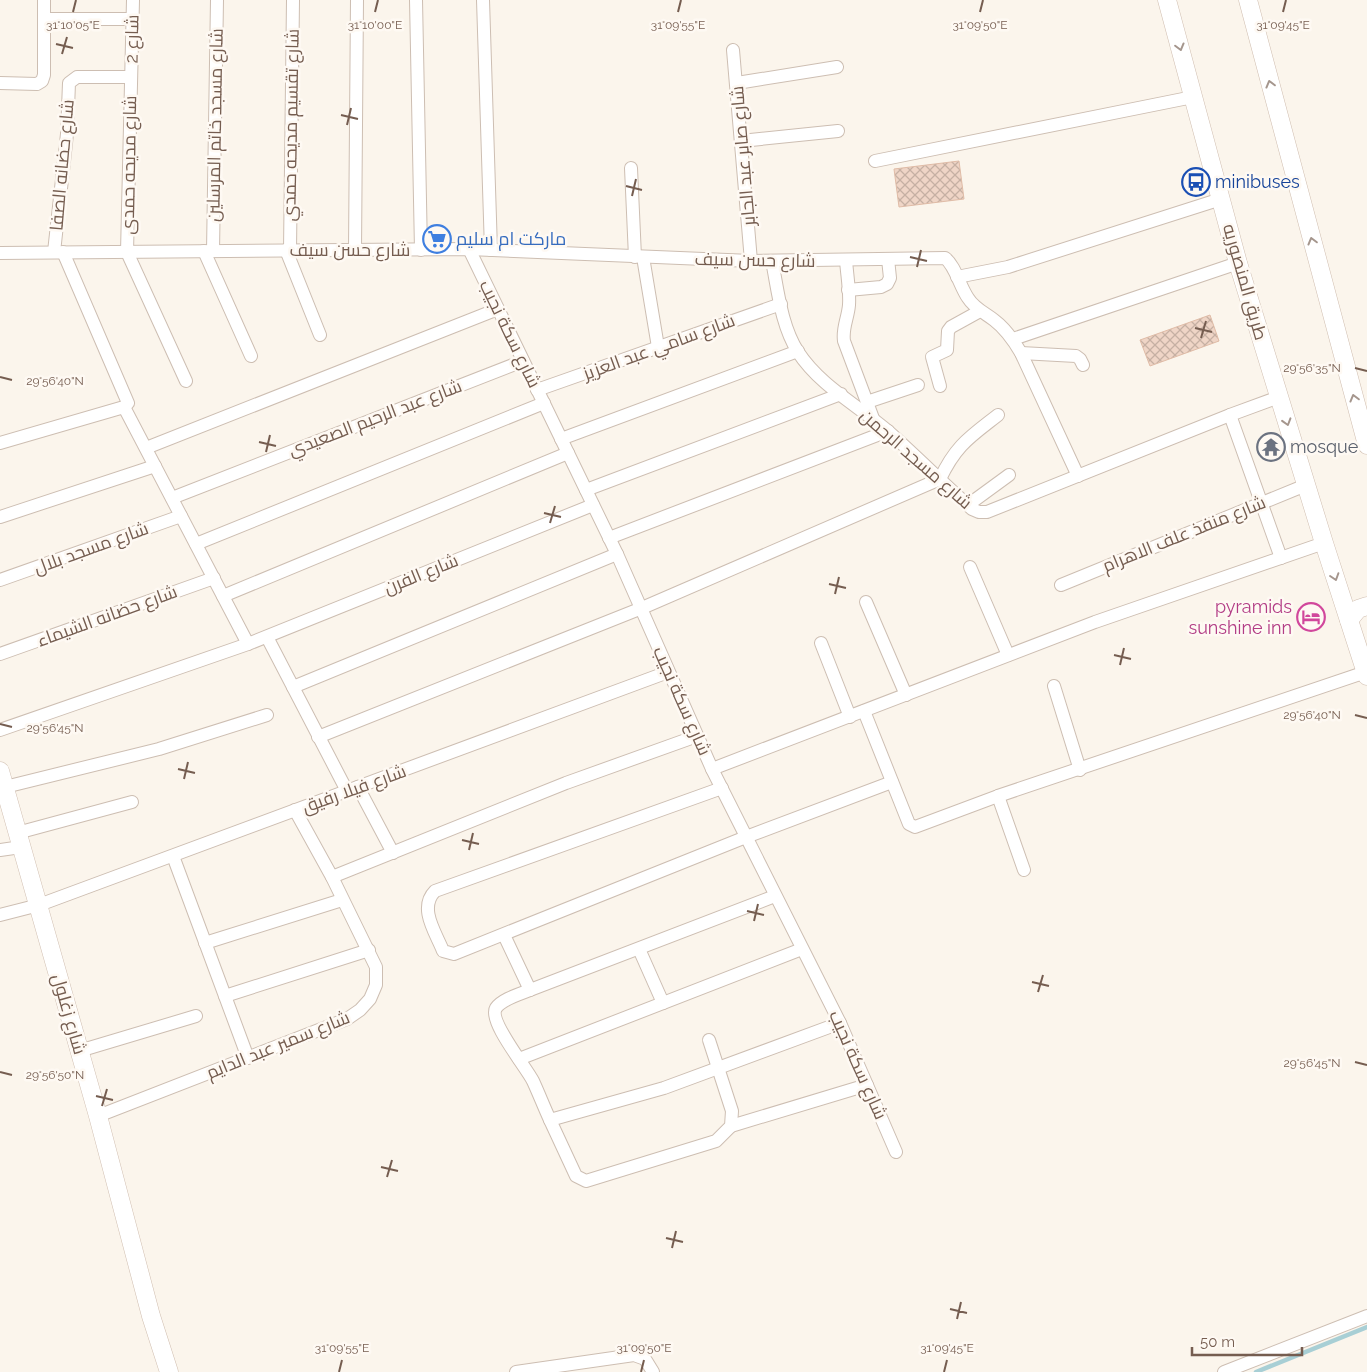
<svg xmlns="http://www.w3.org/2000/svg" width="1367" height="1372" font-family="Raleway,Cairo,sans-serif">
<defs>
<pattern id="building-cross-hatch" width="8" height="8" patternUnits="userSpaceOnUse" patternTransform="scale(1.25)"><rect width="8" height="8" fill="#efd5c6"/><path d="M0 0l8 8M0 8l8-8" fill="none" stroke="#c6b0a3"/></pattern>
</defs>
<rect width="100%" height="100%" fill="#fbf5ec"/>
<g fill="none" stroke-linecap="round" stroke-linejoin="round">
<polyline stroke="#a8cfd5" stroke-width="4.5" points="1256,1372 1367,1327"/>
</g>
<g fill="url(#building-cross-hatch)" stroke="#e0bca7">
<polygon points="959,161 964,199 899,207 894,169"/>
<polygon points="1210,315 1219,341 1150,366 1140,340"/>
</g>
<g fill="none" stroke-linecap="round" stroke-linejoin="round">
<defs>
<g id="street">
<polyline points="133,0 127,252 186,381"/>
<polyline points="416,0 421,250"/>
<polyline points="483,0 491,250"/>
<polyline points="44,19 132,19"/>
<polyline points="733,50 751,261"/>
<polyline points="0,83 37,84 42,81 44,75 44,0"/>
<polyline points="737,83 837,67"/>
<polyline points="741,141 838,131"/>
<polyline points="875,161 1193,97"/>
<polyline points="631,168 635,257"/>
<polyline points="469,249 617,554 712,769 840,1023 896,1152"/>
<polyline points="286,250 320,335"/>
<polyline points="290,250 293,0"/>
<polyline points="355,250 357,0"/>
<polyline points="204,251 251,356"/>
<polyline points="213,251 217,0"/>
<polyline points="54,252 67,134 69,83 77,77 131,77"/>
<path d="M0,253L469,249L751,261L945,258C955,265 960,287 968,298C974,308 985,313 994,320C1006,329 1014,341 1021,353L1078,476"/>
<polyline points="643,257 658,347"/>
<path d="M846,260C847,275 850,291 849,305C848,318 842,328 844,341L874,421"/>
<path d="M772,261C778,291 781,325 798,352C820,386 859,406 889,432C917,457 944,484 972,509L979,512H987L1230,415L1279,397"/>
<polyline points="957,277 1008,267 1221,199"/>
<polyline points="848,290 881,287 887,284 890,278 888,259"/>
<polyline points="1013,339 1238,263"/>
<polyline points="1021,353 1076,356 1080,359 1083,365"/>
<polyline points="940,386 932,357 947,350 948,331 951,327 980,311"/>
<polyline points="537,390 781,304"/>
<polyline points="867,402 918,385"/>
<polyline points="124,407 248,644"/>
<polyline points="1230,415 1281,558"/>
<polyline points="561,439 798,351"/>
<polyline points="0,443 124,407 128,403 63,252"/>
<polyline points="146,448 498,309"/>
<polyline points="586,490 841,394"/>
<polyline points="172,498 523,361"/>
<polyline points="968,505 1009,475"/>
<polyline points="0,517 155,466"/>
<polyline points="609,538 888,431"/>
<polyline points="196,544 544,403"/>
<polyline points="970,567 1008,655"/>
<polyline points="0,580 181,516"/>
<polyline points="1061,585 1306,485"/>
<polyline points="223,596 568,453"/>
<polyline points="866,602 906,695"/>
<polyline points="267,637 347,791"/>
<polyline points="821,643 850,717"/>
<polyline points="0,654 214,578"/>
<polyline points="1054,686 1080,770"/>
<polyline points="293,687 617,554"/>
<polyline points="864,711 909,824 915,827 998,796 1366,672"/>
<polyline points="0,730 248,644 593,505"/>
<path d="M318,737L642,608L940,479C956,445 970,437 998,415"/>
<polyline points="712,769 1095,622 1324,543"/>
<polyline points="5,787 159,749 267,715"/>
<polyline points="358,787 393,853"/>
<path d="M722,788L435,891C418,908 436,933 443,951L454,954L746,837L892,782"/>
<polyline points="998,796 1024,870"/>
<polyline points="17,833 132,802"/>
<polyline points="0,850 21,847"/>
<polyline points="173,856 248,1058"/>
<polyline points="332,877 566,783 697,736"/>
<path d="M775,896L530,990C520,994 502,999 496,1008C488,1021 526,1067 533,1081C539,1094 544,1107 550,1120L664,1088L840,1023"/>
<polyline points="0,915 39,905 668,672"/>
<polyline points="504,935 530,990"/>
<polyline points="205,943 342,900"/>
<polyline points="639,949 663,1003"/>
<polyline points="225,996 369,950"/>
<polyline points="79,1051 196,1016"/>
<polyline points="519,1059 802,949"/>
<polyline points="98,1116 347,1019 360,1010 370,999 376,985 376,967 332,877 295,810"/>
<polyline points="550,1120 576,1176 586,1181 716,1141 731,1126 732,1111 709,1040"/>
<polyline points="731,1126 867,1085"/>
<polyline points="516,1372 634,1355 645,1359 653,1372"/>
<polyline points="1224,1372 1367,1316"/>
</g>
<g id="secondary">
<polyline points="1167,0 1238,263 1324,543 1367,676"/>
<polyline points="1248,0 1367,445"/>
<polyline points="1349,620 1358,609 1367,606"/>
<polyline points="0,771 98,1116 151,1316 169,1372"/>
</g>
</defs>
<use href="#street" stroke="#cdbeb2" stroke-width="14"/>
<use href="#secondary" stroke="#d0beb0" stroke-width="19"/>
<use href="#street" stroke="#fff" stroke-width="12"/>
<use href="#secondary" stroke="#fff" stroke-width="18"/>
</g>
<defs><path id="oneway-chevron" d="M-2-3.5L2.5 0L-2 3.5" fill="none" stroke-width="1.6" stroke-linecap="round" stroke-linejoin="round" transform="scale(1.25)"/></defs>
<g stroke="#a5968d">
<use href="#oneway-chevron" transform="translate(1180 47) rotate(75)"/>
<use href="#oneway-chevron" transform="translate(1270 84) rotate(-105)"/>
<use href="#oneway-chevron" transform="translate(1312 241) rotate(-105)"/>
<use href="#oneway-chevron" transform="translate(1354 398) rotate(-105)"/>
<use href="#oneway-chevron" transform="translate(1287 422) rotate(73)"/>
<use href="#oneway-chevron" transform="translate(1335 577) rotate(72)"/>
</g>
<path fill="none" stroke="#755d50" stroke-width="2" d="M73,12L76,0M375,12L378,0M678,12L681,0M980,12L983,0M1283,12L1286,0M56,44L73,48M62,54L67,37M341,115L358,119M347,125L351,108M626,186L642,190M632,196L636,179M910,257L927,261M917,267L921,250M1195,328L1212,332M1201,338L1206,321M1355,368L1367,371M0,377L12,380M259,442L276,446M266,452L270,435M544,513L561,517M550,523L555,506M829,584L846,588M835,594L839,577M1114,655L1131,659M1120,665L1124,648M1355,715L1367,718M0,724L12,727M178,769L195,773M184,779L188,762M462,840L479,844M469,850L473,833M747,911L764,915M754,921L758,904M1032,982L1049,986M1038,992L1043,975M1355,1062L1367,1065M0,1072L12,1075M96,1096L113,1100M102,1106L107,1089M381,1167L398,1171M387,1177L392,1160M666,1238L683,1242M672,1248L676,1231M950,1309L967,1313M957,1319L961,1302M339,1372L342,1360M641,1372L644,1360M944,1372L947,1360"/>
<defs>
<symbol id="bus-ring" viewBox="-11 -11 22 22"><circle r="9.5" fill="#fef9f3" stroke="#1a4fb4" stroke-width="1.5"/><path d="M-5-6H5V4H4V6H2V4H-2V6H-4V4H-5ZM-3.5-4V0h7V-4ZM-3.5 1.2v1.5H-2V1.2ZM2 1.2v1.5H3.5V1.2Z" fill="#1a4fb4"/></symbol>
<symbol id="supermarket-ring" viewBox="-11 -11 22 22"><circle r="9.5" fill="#fef9f3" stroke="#3f7fe0" stroke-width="1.5"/><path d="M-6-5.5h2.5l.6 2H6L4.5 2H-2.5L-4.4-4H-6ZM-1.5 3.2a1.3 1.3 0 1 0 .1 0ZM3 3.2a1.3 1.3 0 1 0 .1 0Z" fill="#3f7fe0"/></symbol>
<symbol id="temple-ring" viewBox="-11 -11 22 22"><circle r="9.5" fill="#fef9f3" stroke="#6b7280" stroke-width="1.5"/><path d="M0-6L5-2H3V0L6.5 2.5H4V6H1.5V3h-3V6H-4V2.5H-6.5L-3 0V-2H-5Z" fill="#6b7280"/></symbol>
<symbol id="hotel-ring" viewBox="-11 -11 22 22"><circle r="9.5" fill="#fef9f3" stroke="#d1479c" stroke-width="1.5"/><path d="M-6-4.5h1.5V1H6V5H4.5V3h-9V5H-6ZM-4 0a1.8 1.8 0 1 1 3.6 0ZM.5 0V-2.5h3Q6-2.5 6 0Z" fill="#d1479c"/></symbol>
</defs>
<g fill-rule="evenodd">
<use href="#bus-ring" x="1180" y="166" width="32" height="32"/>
<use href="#supermarket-ring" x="421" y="223" width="32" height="32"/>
<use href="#temple-ring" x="1255" y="431" width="32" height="32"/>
<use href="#hotel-ring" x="1295" y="601" width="32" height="32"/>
</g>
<g text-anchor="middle" stroke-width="5" stroke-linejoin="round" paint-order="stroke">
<g font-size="18" fill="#755d50" stroke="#fef9f3">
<text transform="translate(132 39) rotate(-89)" y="6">شارع 2</text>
<text transform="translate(215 125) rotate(-89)" y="6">شارع مسجد خاتم المرسلين</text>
<text transform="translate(291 125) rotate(-89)" y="6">شارع تقسيم مديحه حمدي</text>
<text transform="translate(743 156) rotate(-95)" y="6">شارع صابر عبد الجابر</text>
<text transform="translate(62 165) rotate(-85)" y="6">شارع حضانه الصفا</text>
<text transform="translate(129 165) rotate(-89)" y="6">شارع مديحه حمدى</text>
<text x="350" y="256">شارع حسن سيف</text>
<text transform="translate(755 260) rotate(1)" y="6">شارع حسن سيف</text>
<text transform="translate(1245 282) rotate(74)" y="6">طريق المنصوريه</text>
<text transform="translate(510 334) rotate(64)" y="6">شارع سكة نجيب</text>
<text transform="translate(659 347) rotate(-20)" y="6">شارع سامي عبد العزيز</text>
<text transform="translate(375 418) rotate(-21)" y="6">شارع عبد الرحيم الصعيدي</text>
<text transform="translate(916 459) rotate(41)" y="6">شارع مسجد الرحمن</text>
<text transform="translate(1184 534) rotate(-22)" y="6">شارع منفذ علف الاهرام</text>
<text transform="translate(91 548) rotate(-20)" y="6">شارع مسجد بلال</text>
<text transform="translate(421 574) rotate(-22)" y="6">شارع الفرن</text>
<text transform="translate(107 616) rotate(-20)" y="6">شارع حضانه الشيماء</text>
<text transform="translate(682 701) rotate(66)" y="6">شارع سكة نجيب</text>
<text transform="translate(354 789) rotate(-20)" y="6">شارع فيلا رفيق</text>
<text transform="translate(69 1014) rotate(74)" y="6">شارع زغلول</text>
<text transform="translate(278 1045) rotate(-22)" y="6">شارع سمير عبد الدايم</text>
<text transform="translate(858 1065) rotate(66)" y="6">شارع سكة نجيب</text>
</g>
<g font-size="18" fill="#164399" stroke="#fef9f3" text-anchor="start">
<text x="1215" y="188">minibuses</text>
</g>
<g font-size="18" fill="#366cbe" stroke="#fef9f3" text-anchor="start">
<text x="456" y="245">ماركت ام سليم</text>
</g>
<g font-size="18" fill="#5b616d" stroke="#fef9f3" text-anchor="start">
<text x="1290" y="453">mosque</text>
</g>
<g font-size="18" fill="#b23c85" stroke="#fef9f3" text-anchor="end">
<text x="1292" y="613">pyramids<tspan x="1292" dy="21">sunshine inn</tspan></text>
</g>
</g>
<g font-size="12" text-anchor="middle" fill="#755d50" stroke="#fef9f3" stroke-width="5" stroke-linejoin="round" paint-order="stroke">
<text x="73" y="29">31°10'05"E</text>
<text x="375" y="29">31°10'00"E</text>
<text x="678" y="29">31°09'55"E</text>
<text x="980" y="29">31°09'50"E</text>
<text x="1283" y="29">31°09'45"E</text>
<text x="1312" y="372">29°56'35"N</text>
<text x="55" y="385">29°56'40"N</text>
<text x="1312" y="719">29°56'40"N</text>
<text x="55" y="732">29°56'45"N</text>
<text x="1312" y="1067">29°56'45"N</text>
<text x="55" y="1079">29°56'50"N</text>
<text x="342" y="1352">31°09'55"E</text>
<text x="644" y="1352">31°09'50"E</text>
<text x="947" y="1352">31°09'45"E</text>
</g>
<path d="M1192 1347v8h110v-8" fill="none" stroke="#755d50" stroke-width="2.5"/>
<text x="1200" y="1347" font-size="15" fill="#755d50" stroke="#fef9f3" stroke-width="4" paint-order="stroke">50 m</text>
</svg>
